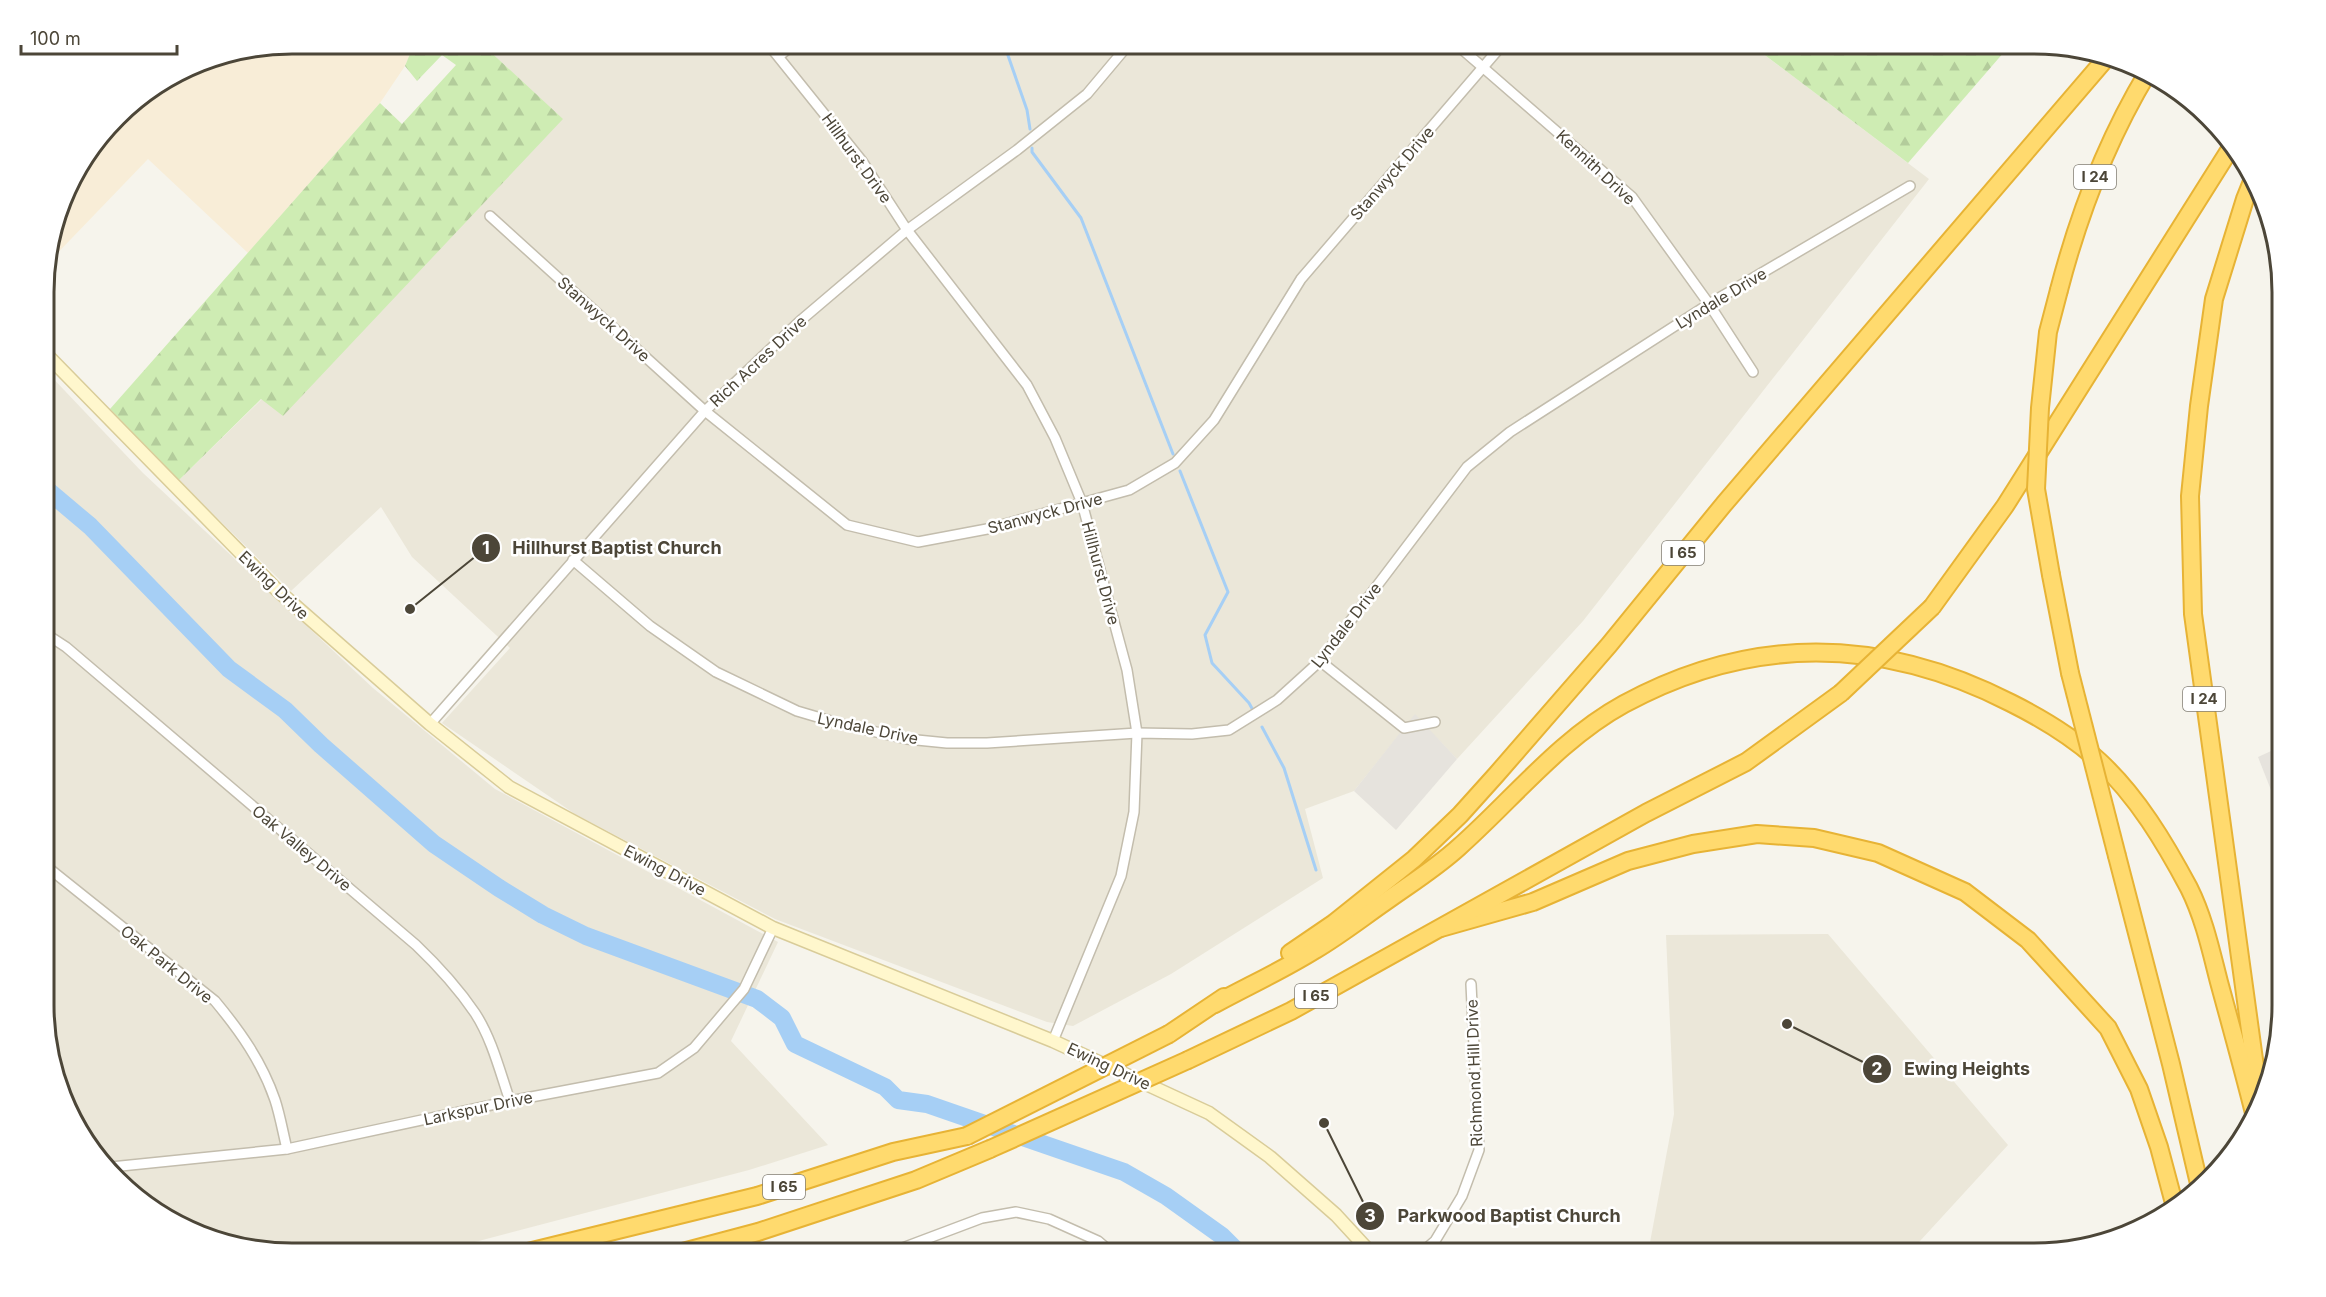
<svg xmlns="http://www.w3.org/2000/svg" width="2326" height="1297" font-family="Inter,sans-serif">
<defs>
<pattern id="forest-firs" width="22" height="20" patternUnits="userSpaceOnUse" patternTransform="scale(1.5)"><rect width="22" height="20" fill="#ceecb3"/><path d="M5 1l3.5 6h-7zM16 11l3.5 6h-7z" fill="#b3cc9b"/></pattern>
</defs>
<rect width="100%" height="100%" fill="#f6f4ec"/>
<g fill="#ebe7d9">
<polygon points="482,44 1750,44 1929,179 1583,621 1457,759 1415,715 1354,791 1305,809 1323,878 1171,974 1073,1026 1047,1022 775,919 575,814 442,723 510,648 412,557 381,507 291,591 179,480 262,399 283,415 562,119"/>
<polygon points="46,371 143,473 373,688 495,789 778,942 731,1041 828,1145 749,1170 456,1247 412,1253 291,1253 228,1245 168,1220 85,1143 46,1037"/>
<polygon points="1828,934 2008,1145 1909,1253 1648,1253 1674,1114 1666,935"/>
</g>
<polygon fill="#f8edd7" points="292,44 414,44 405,66 380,103 248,253 148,159 46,265 69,182 128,105 197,62"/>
<g fill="#e6e3dd">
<polygon points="1415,714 1457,759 1396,830 1354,791"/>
<polygon points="2282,746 2282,818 2258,757"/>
</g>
<g fill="url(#forest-firs)">
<polygon points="414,44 482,44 563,119 283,416 261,399 179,480 110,409 380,103 402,124 456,65 442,55 417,81 405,66"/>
<polygon points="1750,44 2011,44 1908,163"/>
</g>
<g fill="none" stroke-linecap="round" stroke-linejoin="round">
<g stroke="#a6cff5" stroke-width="3">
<polyline points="1004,44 1027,110 1030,129"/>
<polyline points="1032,148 1032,152 1081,218 1173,454"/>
<polyline points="1180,471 1228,592 1205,635 1212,663 1249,703 1254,712"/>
<polyline points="1262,727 1284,768 1316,870"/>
</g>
<polyline stroke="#a6cff5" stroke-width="18" points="46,489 90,526 229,669 285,710 321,745 434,844 499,888 543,915 586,936 757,999 782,1018 795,1044 885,1087 898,1100 927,1104 1124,1172 1166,1196 1222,1236 1239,1253"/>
<defs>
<g id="minor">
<polyline points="768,44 862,161 907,230 1027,385 1055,438 1082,503 1127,670 1137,733 1134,812 1121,876 1053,1041"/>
<polyline points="1456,44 1632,197 1709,304 1753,372"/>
<polyline points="779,56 794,44"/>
<polyline points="490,216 705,411 847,525 918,542 987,529 1129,490 1175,463 1214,420 1301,279 1503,44"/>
<polyline points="573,560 650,626 716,672 797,711 841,724 907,739 947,743 987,743 1137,733 1192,734 1229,730 1277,700 1320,661 1467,467 1510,432 1709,304 1910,186"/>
<path d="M46,634L66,647L416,945C438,966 458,988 475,1013C492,1039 500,1072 510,1101"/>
<polyline points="1320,661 1404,728 1435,722"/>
<polyline points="430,724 705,411 800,321 907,230 1017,150 1087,94 1129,44"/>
<path d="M46,866L215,1001C240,1031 262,1062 275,1100C280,1115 283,1133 287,1149"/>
<polyline points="111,1167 287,1149 510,1101 658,1073 694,1048 744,989 773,928"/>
<polyline points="889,1253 982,1218 1016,1212 1049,1219 1098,1241 1112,1253"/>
<polyline points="1421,1253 1435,1241 1462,1196 1479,1150 1471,984"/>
</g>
<polyline id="secondary" points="46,354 276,589 430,724 509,787 773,928 1053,1041 1209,1113 1270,1157 1336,1215 1371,1253"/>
<g id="motorway">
<polyline points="2253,179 2245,199 2214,299 2199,406 2190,496 2193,614 2259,1096"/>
<path d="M2059,290C2079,213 2107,140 2148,72"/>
<polyline points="2051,575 2070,673"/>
<polyline points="1932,607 2005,506 2232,146"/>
<polyline points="2117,856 2171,1064 2200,1188"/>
<polyline points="1441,928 1533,902 1628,861 1693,844 1757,834 1814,838 1878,853 1965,892 2028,940 2108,1028 2139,1089 2159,1147 2175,1207"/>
<polyline points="1290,953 1334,923 1414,859 1460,815 1496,775 1609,645 1724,504 2108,56"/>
<path d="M1215,1004C1248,986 1283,970 1315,950C1339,936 1362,918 1385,902C1410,884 1436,868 1459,847C1513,799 1560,739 1624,704C1753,634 1882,637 2011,703C2043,719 2073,737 2099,761C2137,796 2165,843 2189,888C2204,918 2211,951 2219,982C2231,1026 2243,1069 2254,1113"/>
<polyline points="1169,1034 1224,997"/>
<polyline points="1188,1060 1291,1011 1646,813 1746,762 1841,693"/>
<polyline points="524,1253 757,1196 893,1152 967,1136"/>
<polyline points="679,1253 758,1232 916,1180 990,1149"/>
</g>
</defs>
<use href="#minor" stroke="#c3bdad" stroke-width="12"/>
<use href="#secondary" stroke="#d9cc99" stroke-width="15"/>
<use href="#motorway" stroke="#e7b335" stroke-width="20"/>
<use href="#minor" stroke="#fff" stroke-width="9"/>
<use href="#secondary" stroke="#fff7cd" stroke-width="12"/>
<use href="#motorway" stroke="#ffda6e" stroke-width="16"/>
<defs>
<g id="motorway-bridge">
<polyline points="2051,575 2036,489 2040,408 2048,332 2059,290"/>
<polyline points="2070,673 2117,856"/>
<polyline points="1841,693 1932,607"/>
<polyline points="967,1136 1169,1034"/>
<polyline points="990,1149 1188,1060"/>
</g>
</defs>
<use href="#motorway-bridge" stroke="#e7b335" stroke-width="20" stroke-linecap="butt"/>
<use href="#motorway-bridge" stroke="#ffda6e" stroke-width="16"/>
</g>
<g text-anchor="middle" stroke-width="5" stroke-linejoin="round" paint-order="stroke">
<g fill="#fff" stroke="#827e74" stroke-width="1.5">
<rect x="2074" y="165" width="42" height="24" rx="4.5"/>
<rect x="1662" y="541" width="42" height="24" rx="4.5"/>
<rect x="2183" y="687" width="42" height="24" rx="4.5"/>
<rect x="1295" y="984" width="42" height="24" rx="4.5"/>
<rect x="763" y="1175" width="42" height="24" rx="4.5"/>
</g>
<g font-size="15" font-weight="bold" fill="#4c4638">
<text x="2095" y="182">I 24</text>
<text x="1683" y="558">I 65</text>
<text x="2204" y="704">I 24</text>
<text x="1316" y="1001">I 65</text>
<text x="784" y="1192">I 65</text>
</g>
<g font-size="16" fill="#4c4638" stroke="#fff">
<text transform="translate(857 158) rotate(54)" y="6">Hillhurst Drive</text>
<text transform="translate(1596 167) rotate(43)" y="6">Kennith Drive</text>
<text transform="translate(1392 173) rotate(-49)" y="6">Stanwyck Drive</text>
<text transform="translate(1721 298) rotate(-31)" y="6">Lyndale Drive</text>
<text transform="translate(604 319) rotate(42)" y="6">Stanwyck Drive</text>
<text transform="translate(758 361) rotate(-43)" y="6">Rich Acres Drive</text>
<text transform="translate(1045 513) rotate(-15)" y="6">Stanwyck Drive</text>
<text transform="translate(1101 573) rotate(75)" y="6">Hillhurst Drive</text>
<text transform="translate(274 585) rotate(44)" y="6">Ewing Drive</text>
<text transform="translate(1346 625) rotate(-52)" y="6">Lyndale Drive</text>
<text transform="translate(868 728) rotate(12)" y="6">Lyndale Drive</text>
<text transform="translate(302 848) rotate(40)" y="6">Oak Valley Drive</text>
<text transform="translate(665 870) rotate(28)" y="6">Ewing Drive</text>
<text transform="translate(167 964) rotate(39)" y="6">Oak Park Drive</text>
<text transform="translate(1109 1066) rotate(25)" y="6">Ewing Drive</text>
<text transform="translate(1474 1073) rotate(-92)" y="6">Richmond Hill Drive</text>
<text transform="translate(478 1108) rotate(-12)" y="6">Larkspur Drive</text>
</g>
</g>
<path d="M0 0H2326V1297H0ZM292 54H2034A238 238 0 0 1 2272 292V1005A238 238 0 0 1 2034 1243H292A238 238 0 0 1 54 1005V292A238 238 0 0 1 292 54Z" fill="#fff" fill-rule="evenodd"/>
<path fill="none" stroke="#4c4638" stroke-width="3" d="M292 54H2034A238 238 0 0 1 2272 292V1005A238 238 0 0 1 2034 1243H292A238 238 0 0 1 54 1005V292A238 238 0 0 1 292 54Z"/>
<path fill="none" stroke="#4c4638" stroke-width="2" d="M410 609L486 548M1787 1024L1877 1069M1324 1123L1370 1216"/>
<g fill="#4c4638" stroke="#fff" stroke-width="2">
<circle cx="410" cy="609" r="6"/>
<circle cx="1787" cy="1024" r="6"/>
<circle cx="1324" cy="1123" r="6"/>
<circle cx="486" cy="548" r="15"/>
<circle cx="1877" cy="1069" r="15"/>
<circle cx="1370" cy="1216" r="15"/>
</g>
<g font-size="18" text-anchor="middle" font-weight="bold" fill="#fff">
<text x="486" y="554">1</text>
<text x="1877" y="1075">2</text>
<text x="1370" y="1222">3</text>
</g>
<g font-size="18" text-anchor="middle" font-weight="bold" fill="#4c4638" stroke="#fff" stroke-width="5" stroke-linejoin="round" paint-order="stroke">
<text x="617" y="554">Hillhurst Baptist Church</text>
<text x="1967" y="1075">Ewing Heights</text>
<text x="1509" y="1222">Parkwood Baptist Church</text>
</g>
<path d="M21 45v9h156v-9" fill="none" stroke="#4c4638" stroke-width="3"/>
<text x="30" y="45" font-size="18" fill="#4c4638" stroke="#ffffff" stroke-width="4.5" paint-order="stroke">100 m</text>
</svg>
